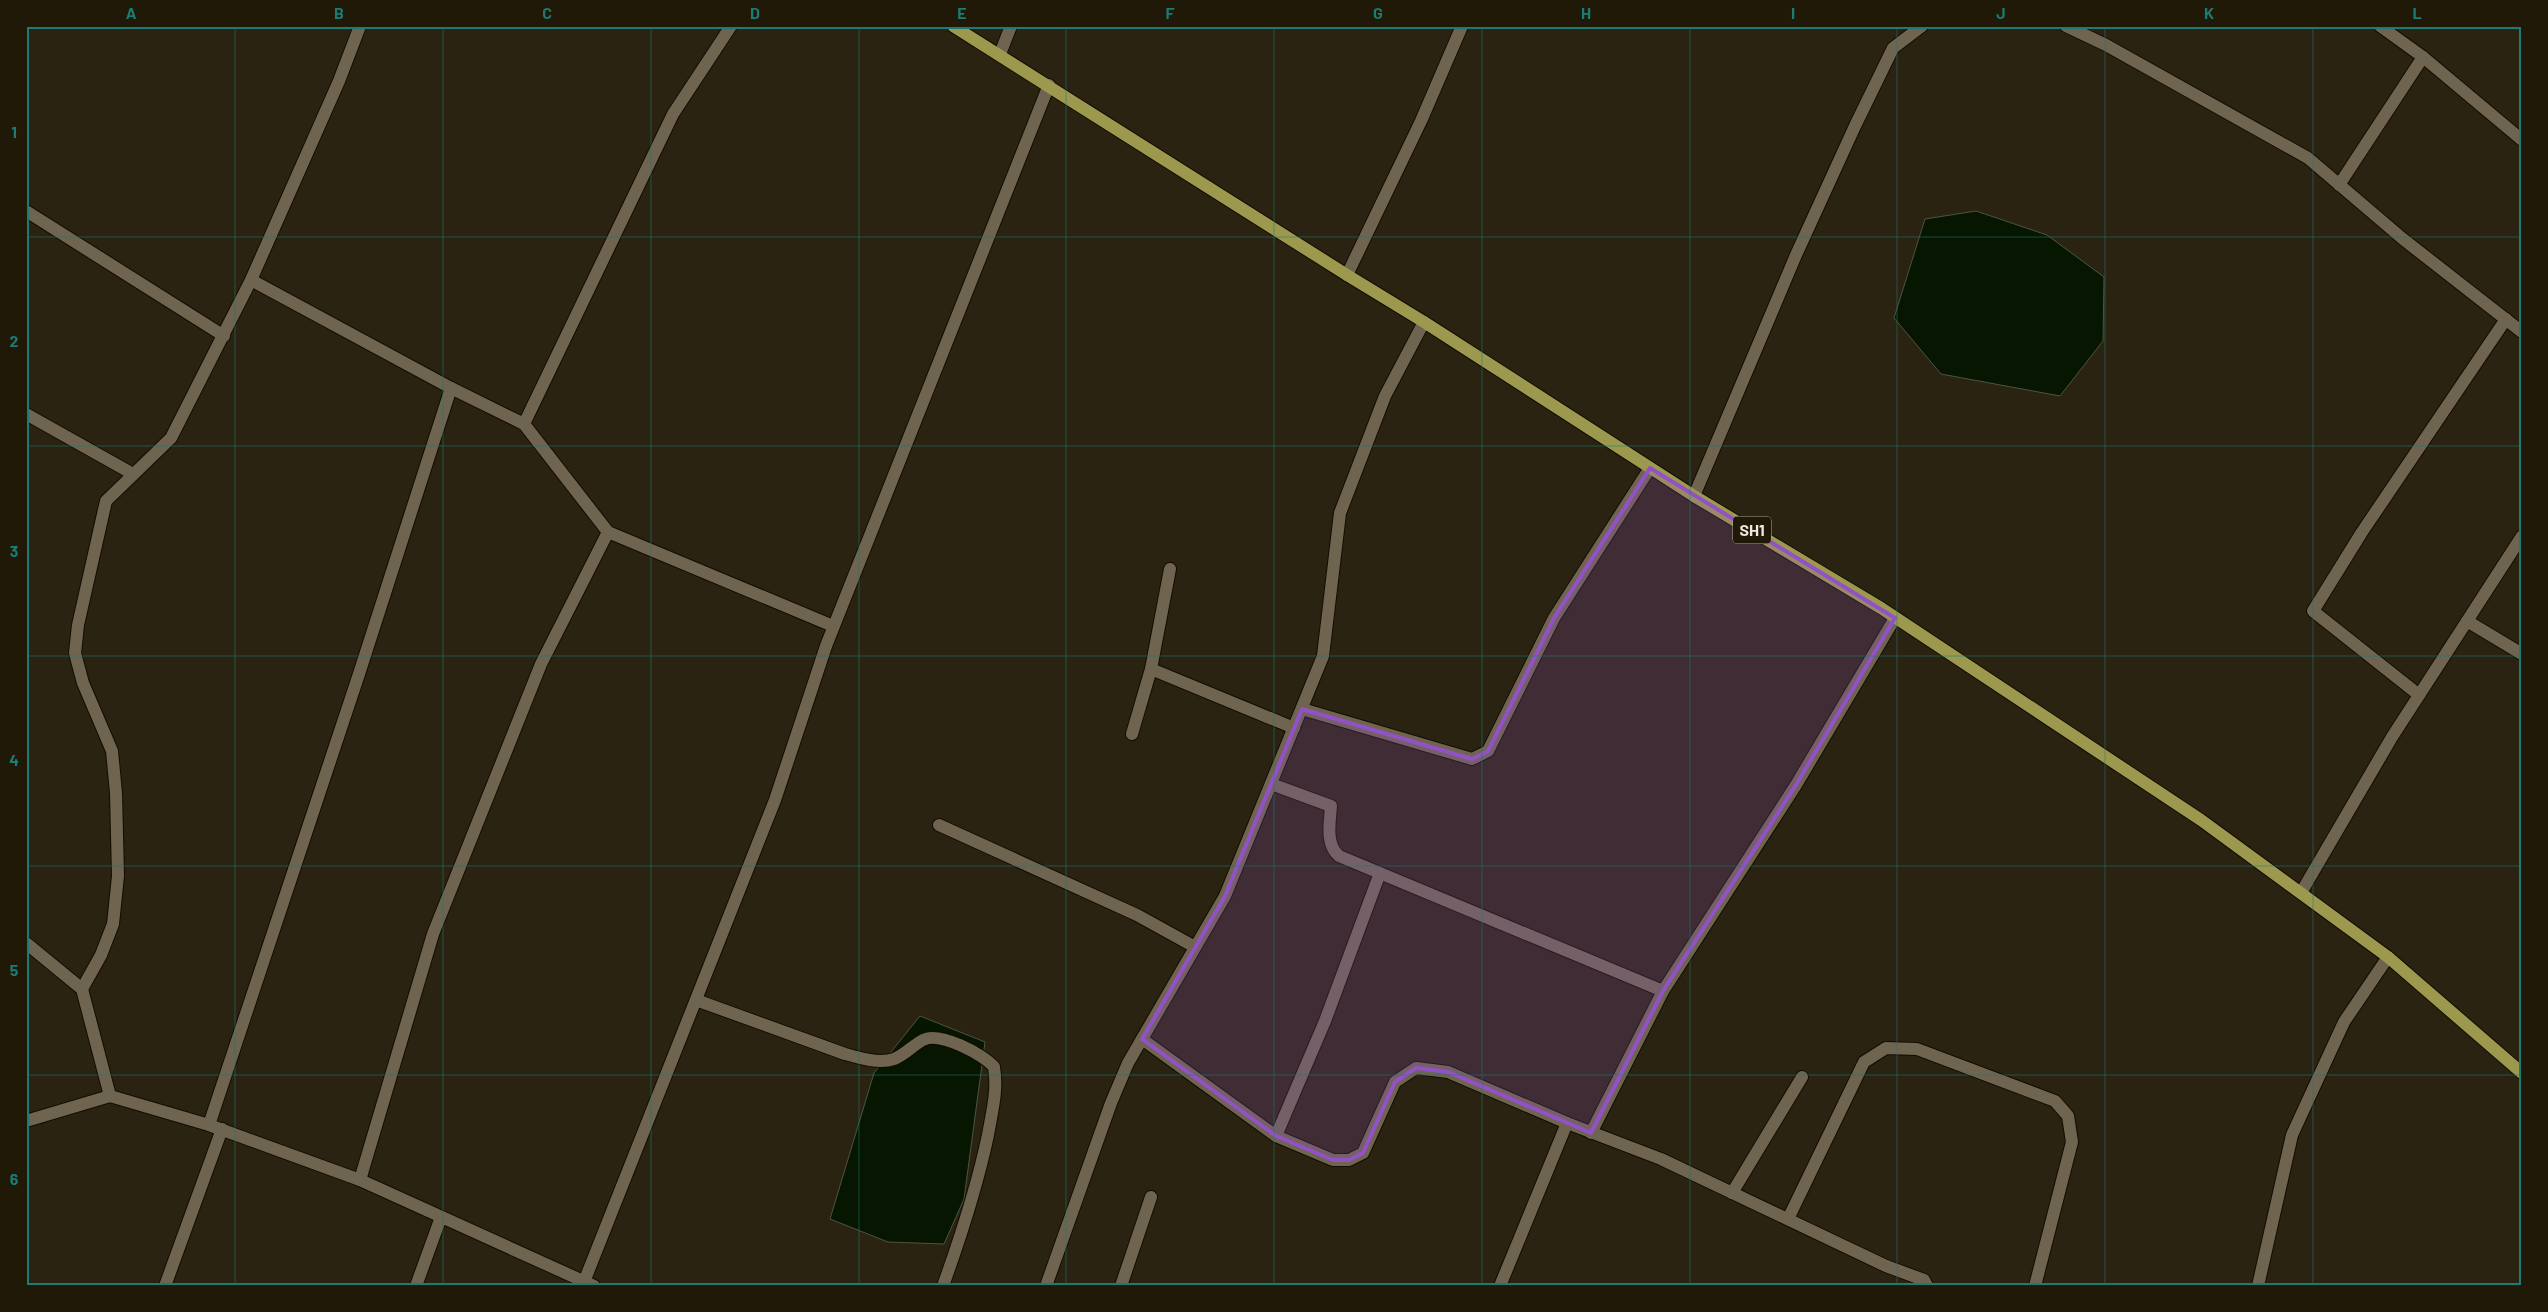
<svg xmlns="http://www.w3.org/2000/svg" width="2548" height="1312" font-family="Barlow,sans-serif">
<rect width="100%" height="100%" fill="#2b2311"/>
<g fill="#061600" stroke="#4c5542">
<polygon points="1976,211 2047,235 2104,277 2103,341 2060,396 1941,374 1894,318 1925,219"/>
<polygon points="920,1016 985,1042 964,1199 944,1244 888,1242 830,1219 874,1073"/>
</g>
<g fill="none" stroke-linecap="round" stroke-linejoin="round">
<defs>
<g id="minor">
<polyline points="2066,26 2106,45 2308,158 2403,239 2522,332"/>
<polyline points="2380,26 2423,57 2522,140"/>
<polyline points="1000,54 1011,26"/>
<polyline points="2339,185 2423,57"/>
<polyline points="26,211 224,336"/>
<polyline points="1347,275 1421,121 1462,26"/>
<polyline points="251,280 451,388 524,424 608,532 833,626"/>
<polyline points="26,414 133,474"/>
<polyline points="524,424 673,114 731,26"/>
<polyline points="1694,496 1796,255 1855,126 1893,48 1922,26"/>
<polyline points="2467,621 2522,654"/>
<polyline points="1151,669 1294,728"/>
<polyline points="2419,695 2313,611 2362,532 2506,319"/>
<polyline points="1302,709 1472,759 1488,751 1554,618 1650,468"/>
<polyline points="1132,734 1151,669 1170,569"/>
<path d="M1271,784L1331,806C1330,822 1325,844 1339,856L1663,991"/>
<polyline points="939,825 1137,915 1195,947"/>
<polyline points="2302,891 2392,737 2522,536"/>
<polyline points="26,943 82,989 110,1096"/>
<polyline points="82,989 101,955 113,924 118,876 116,793 112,751 83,683 75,653 78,625 106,501 171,438 251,280 339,81 360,26"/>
<path d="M696,1000L845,1054C859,1058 879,1064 894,1059C905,1055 913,1045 923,1040C939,1031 983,1054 994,1067C998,1090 992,1112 988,1135C977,1187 961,1236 943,1286"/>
<polyline points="1142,1039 1276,1136 1333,1160 1349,1160 1363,1153 1395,1082 1416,1068 1448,1072 1567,1123 1661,1159 1886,1266 1924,1280 1927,1286"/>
<polyline points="26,1121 110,1096 209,1125 360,1180 594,1286"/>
<polyline points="209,1125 359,674 451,388"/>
<polyline points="1591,1133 1663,991 1796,785 1895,618"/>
<polyline points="1276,1136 1325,1021 1380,873"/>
<polyline points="360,1180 433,934 541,664 608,532"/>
<polyline points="1732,1193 1802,1077"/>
<polyline points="1788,1219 1864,1062 1886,1048 1917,1049 2055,1101 2068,1116 2072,1142 2035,1286"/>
<polyline points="584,1282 775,800 826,646 1049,85"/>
<polyline points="165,1286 222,1129"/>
<polyline points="416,1286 441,1217"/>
<polyline points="1046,1286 1111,1103 1128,1063 1225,896 1323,656 1340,513 1385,396 1424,322"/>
<polyline points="1121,1286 1151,1197"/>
<polyline points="1500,1286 1567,1123"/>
<polyline points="2258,1286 2292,1135 2344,1022 2388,957"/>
</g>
<polyline id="major" points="953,26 1347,275 1424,322 1694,496 1881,608 2201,820 2388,957 2522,1073"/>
</defs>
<use href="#minor" stroke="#140c00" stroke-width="14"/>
<use href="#major" stroke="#140c00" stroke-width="14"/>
<use href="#minor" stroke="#6e6450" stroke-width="12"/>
<use href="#major" stroke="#9c994f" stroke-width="12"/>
</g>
<path fill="#9252c5" fill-opacity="0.2" stroke="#9252c5" stroke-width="4" stroke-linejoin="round" d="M1650,468L1895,618L1796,785L1663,991L1591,1133L1448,1072L1416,1068L1395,1082L1363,1153L1349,1160H1333L1276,1136L1142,1039L1225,896L1302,709L1472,759L1488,751L1554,618Z"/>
<path fill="none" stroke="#1a7c74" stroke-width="1" stroke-opacity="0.55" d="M235,26V1286M443,26V1286M651,26V1286M859,26V1286M1066,26V1286M1274,26V1286M1482,26V1286M1690,26V1286M1897,26V1286M2105,26V1286M2313,26V1286M26,237H2522M26,446H2522M26,656H2522M26,866H2522M26,1075H2522"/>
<g text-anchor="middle" stroke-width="4" stroke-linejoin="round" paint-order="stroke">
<rect fill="#211908" stroke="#b0aa9d" stroke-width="1" x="1733" y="516.5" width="38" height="27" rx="4"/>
<g font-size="16" font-weight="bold" fill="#eee8dd">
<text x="1752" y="536">SH1</text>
</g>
</g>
<rect width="2548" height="1312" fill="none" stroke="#211908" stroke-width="55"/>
<rect x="28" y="28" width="2492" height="1256" fill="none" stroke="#1a7c74" stroke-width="2"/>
<g font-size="16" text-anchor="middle" font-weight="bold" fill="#1a7c74">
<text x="131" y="19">A</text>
<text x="339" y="19">B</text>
<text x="547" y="19">C</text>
<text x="755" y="19">D</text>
<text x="962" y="19">E</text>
<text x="1170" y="19">F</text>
<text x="1378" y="19">G</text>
<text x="1586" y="19">H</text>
<text x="1793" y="19">I</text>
<text x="2001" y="19">J</text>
<text x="2209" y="19">K</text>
<text x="2417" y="19">L</text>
<text x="14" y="138">1</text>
<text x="14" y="347">2</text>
<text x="14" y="557">3</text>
<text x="14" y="766">4</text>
<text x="14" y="976">5</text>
<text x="14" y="1185">6</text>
</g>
</svg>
